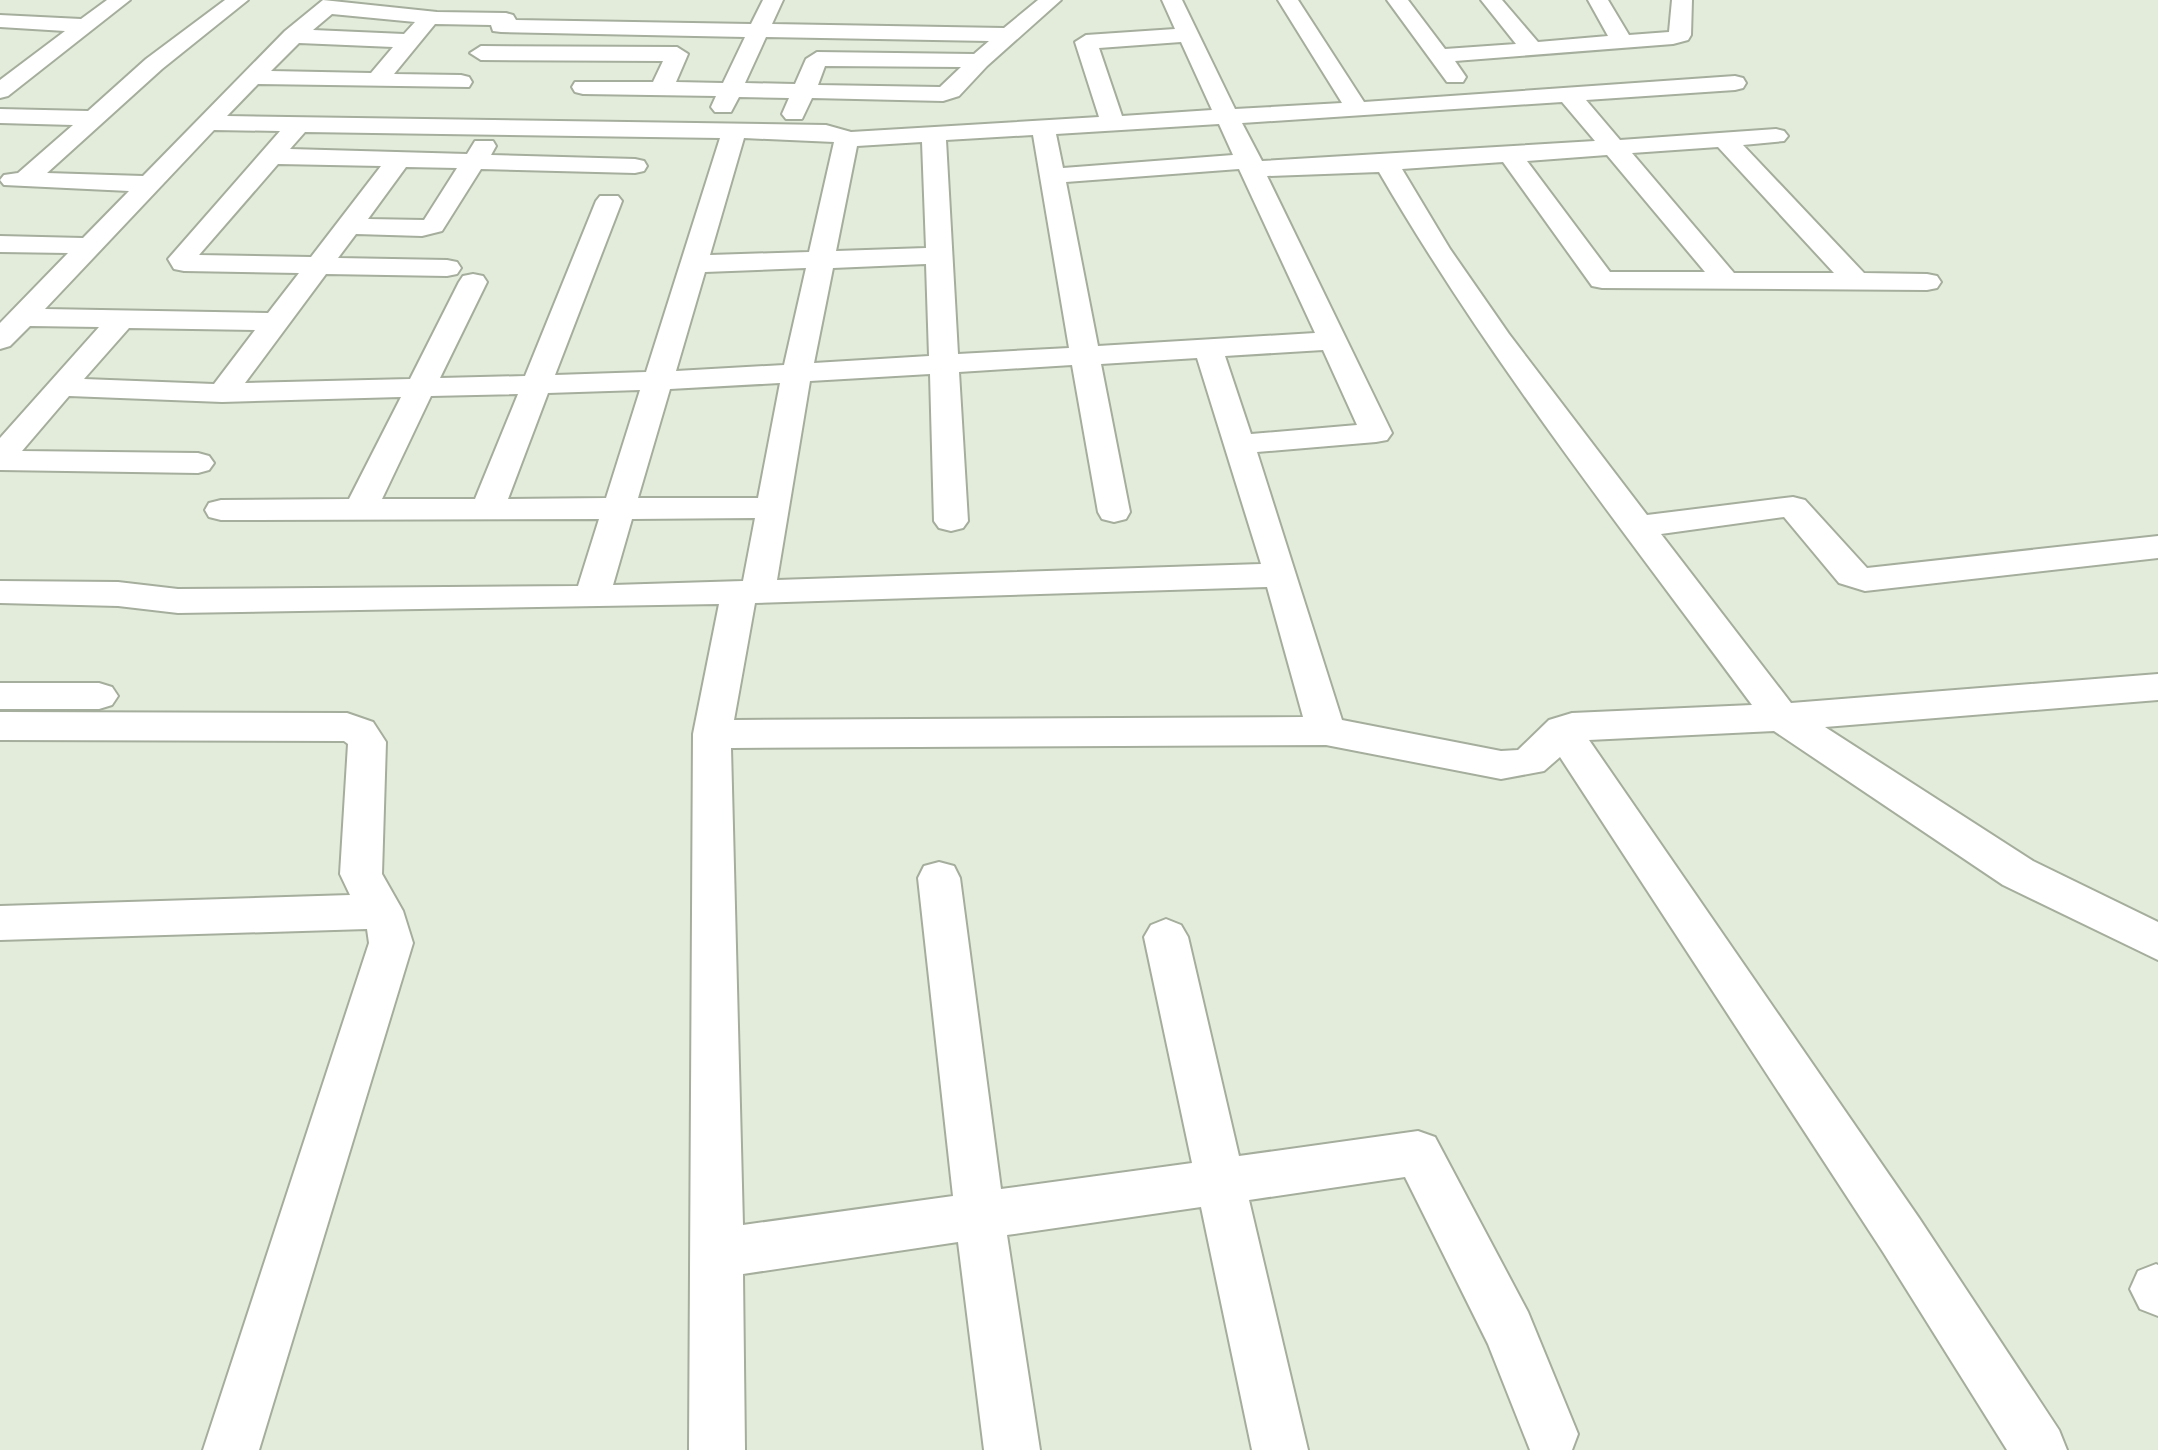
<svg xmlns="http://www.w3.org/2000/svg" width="2158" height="1450" font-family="'Nunito Sans',sans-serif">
<rect width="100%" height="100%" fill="#e3ecda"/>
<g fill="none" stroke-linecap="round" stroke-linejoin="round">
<defs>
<g id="minor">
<polygon points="107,0 130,0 8,96 0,98 0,80 65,31 0,27 0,15 81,19"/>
<path d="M225,0H248L162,69L47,173L143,176L285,31L323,0L437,12L506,13L513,15L516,20L751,24L763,0H783L772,24L1004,28L1038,0H1061L987,66L959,96L943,101L812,98L802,119H786L782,114L789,98L739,97L731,112H715L711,107L716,96L583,94L575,92L572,87L575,82H653L663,61L481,60L470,53L481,46L677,47L688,54L676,82L723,83L745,37L501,32L493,31L491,25L435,24L394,74L461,75L469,77L472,82L469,87L258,84L227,116L826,125L851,132L1099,117L1075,42L1086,35L1175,29L1162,0H1182L1235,109L1342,103L1278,0H1298L1364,102L1735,76L1743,78L1746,83L1743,88L1735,90L1586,100L1620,140L1776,129L1784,131L1788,136L1784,141L1743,145L1864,273L1927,274L1937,276L1941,282L1937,288L1927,290L1602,288L1592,286L1503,162L1402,169L1450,249L1509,334L1647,515L1793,497L1805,500L1867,568L2158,536V558L1865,591L1839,583L1784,517L1661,534L1791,703L2158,674V700L1825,727L2033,861L2158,922V960L2003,885L1774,731L1589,740L1919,1218L2059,1430L2067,1450H2007L1883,1252L1560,757L1544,771L1501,779L1326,745L731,748L743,1225L953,1196L918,878L924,866L939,862L954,866L960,878L1001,1189L1192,1163L1144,937L1151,925L1166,919L1181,925L1188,937L1239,1156L1418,1131L1435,1137L1528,1312L1578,1434L1572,1450H1530L1488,1344L1405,1177L1249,1200L1308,1450H1252L1201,1207L1007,1235L1040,1450H984L958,1242L743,1274L745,1450H689L693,734L719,604L178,613L118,606L0,603V581L118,582L178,589L578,586L599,519L221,520L209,517L205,510L209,503L221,500L349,499L401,397L222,402L69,396L22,451L198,453L209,456L214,463L209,470L198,473L0,470V438L99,327L30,326L10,346L0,349V323L68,253L0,252V236L83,238L129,191L4,185L0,180L4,175L18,173L73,125L0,123V109L88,111L146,59ZM332,14L415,22L404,34L313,30ZM766,37L989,41L974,54L817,52L806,59L795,84L745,83ZM1181,42L1212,110L1122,116L1099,48ZM299,43L393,47L371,73L271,71ZM825,66L961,67L940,87L818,85ZM1562,102L1595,141L1262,161L1242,123ZM1219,124L1233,155L1063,168L1056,134ZM214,130L280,131L168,259L174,269L184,271L299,273L268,313L45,309ZM305,132L720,138L646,372L555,375L622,201L618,196H600L596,201L525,376L440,378L487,282L483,276L473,274L463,276L459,282L410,379L245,383L326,274L447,276L457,274L461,268L457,262L447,260L338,258L356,234L422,236L442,231L481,169L635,173L644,171L647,166L644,161L635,159L491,155L496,146L493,141H475L467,154L290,149ZM1033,135L1069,348L958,354L946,140ZM744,138L834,142L809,252L710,255ZM922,142L926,248L836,251L857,146ZM1718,147L1834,273H1734L1632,153ZM1607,155L1705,272H1610L1527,161ZM278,164L381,166L311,257L199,255ZM406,167L457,168L424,220L368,219ZM1239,169L1315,333L1098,346L1066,182ZM1379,172C1489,361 1623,530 1752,705L1572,713L1549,720L1518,750L1501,751L1342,720L1257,452L1376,442L1387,440L1392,433L1267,176ZM926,264L929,356L814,363L833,268ZM806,268L784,365L676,371L705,272ZM129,328L255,330L214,384L84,379ZM1323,350L1357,425L1251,434L1225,356ZM1197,358L1261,564L777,580L810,381L930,374L934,521L939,528L951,531L963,528L968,521L959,372L1072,365L1098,512L1102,519L1114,522L1126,519L1130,512L1101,364ZM780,383L758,498H638L670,389ZM640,390L606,498L508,499L548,393ZM518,394L475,499H382L431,396ZM755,518L743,581L613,585L632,519ZM1267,587L1303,717L734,720L755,603Z"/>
<polygon points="1387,0 1408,0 1445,49 1516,44 1481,0 1502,0 1538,42 1608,36 1588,0 1608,0 1629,35 1669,32 1672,0 1692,0 1691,35 1688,40 1673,44 1455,61 1466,77 1463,82 1447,82"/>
<polygon points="0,683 99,683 112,687 118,696 112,705 99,709 0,709"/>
<polygon points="0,712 347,713 373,722 386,742 382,874 403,911 413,943 259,1450 203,1450 369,943 367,929 0,940 0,906 350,895 340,874 348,744 344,741 0,740"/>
<polygon points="2156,1264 2158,1265 2158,1316 2140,1309 2130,1289 2138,1271"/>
</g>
</defs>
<use href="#minor" stroke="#a5ad9c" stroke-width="4"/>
<use href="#minor" fill="#fff" fill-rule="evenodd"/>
</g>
</svg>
